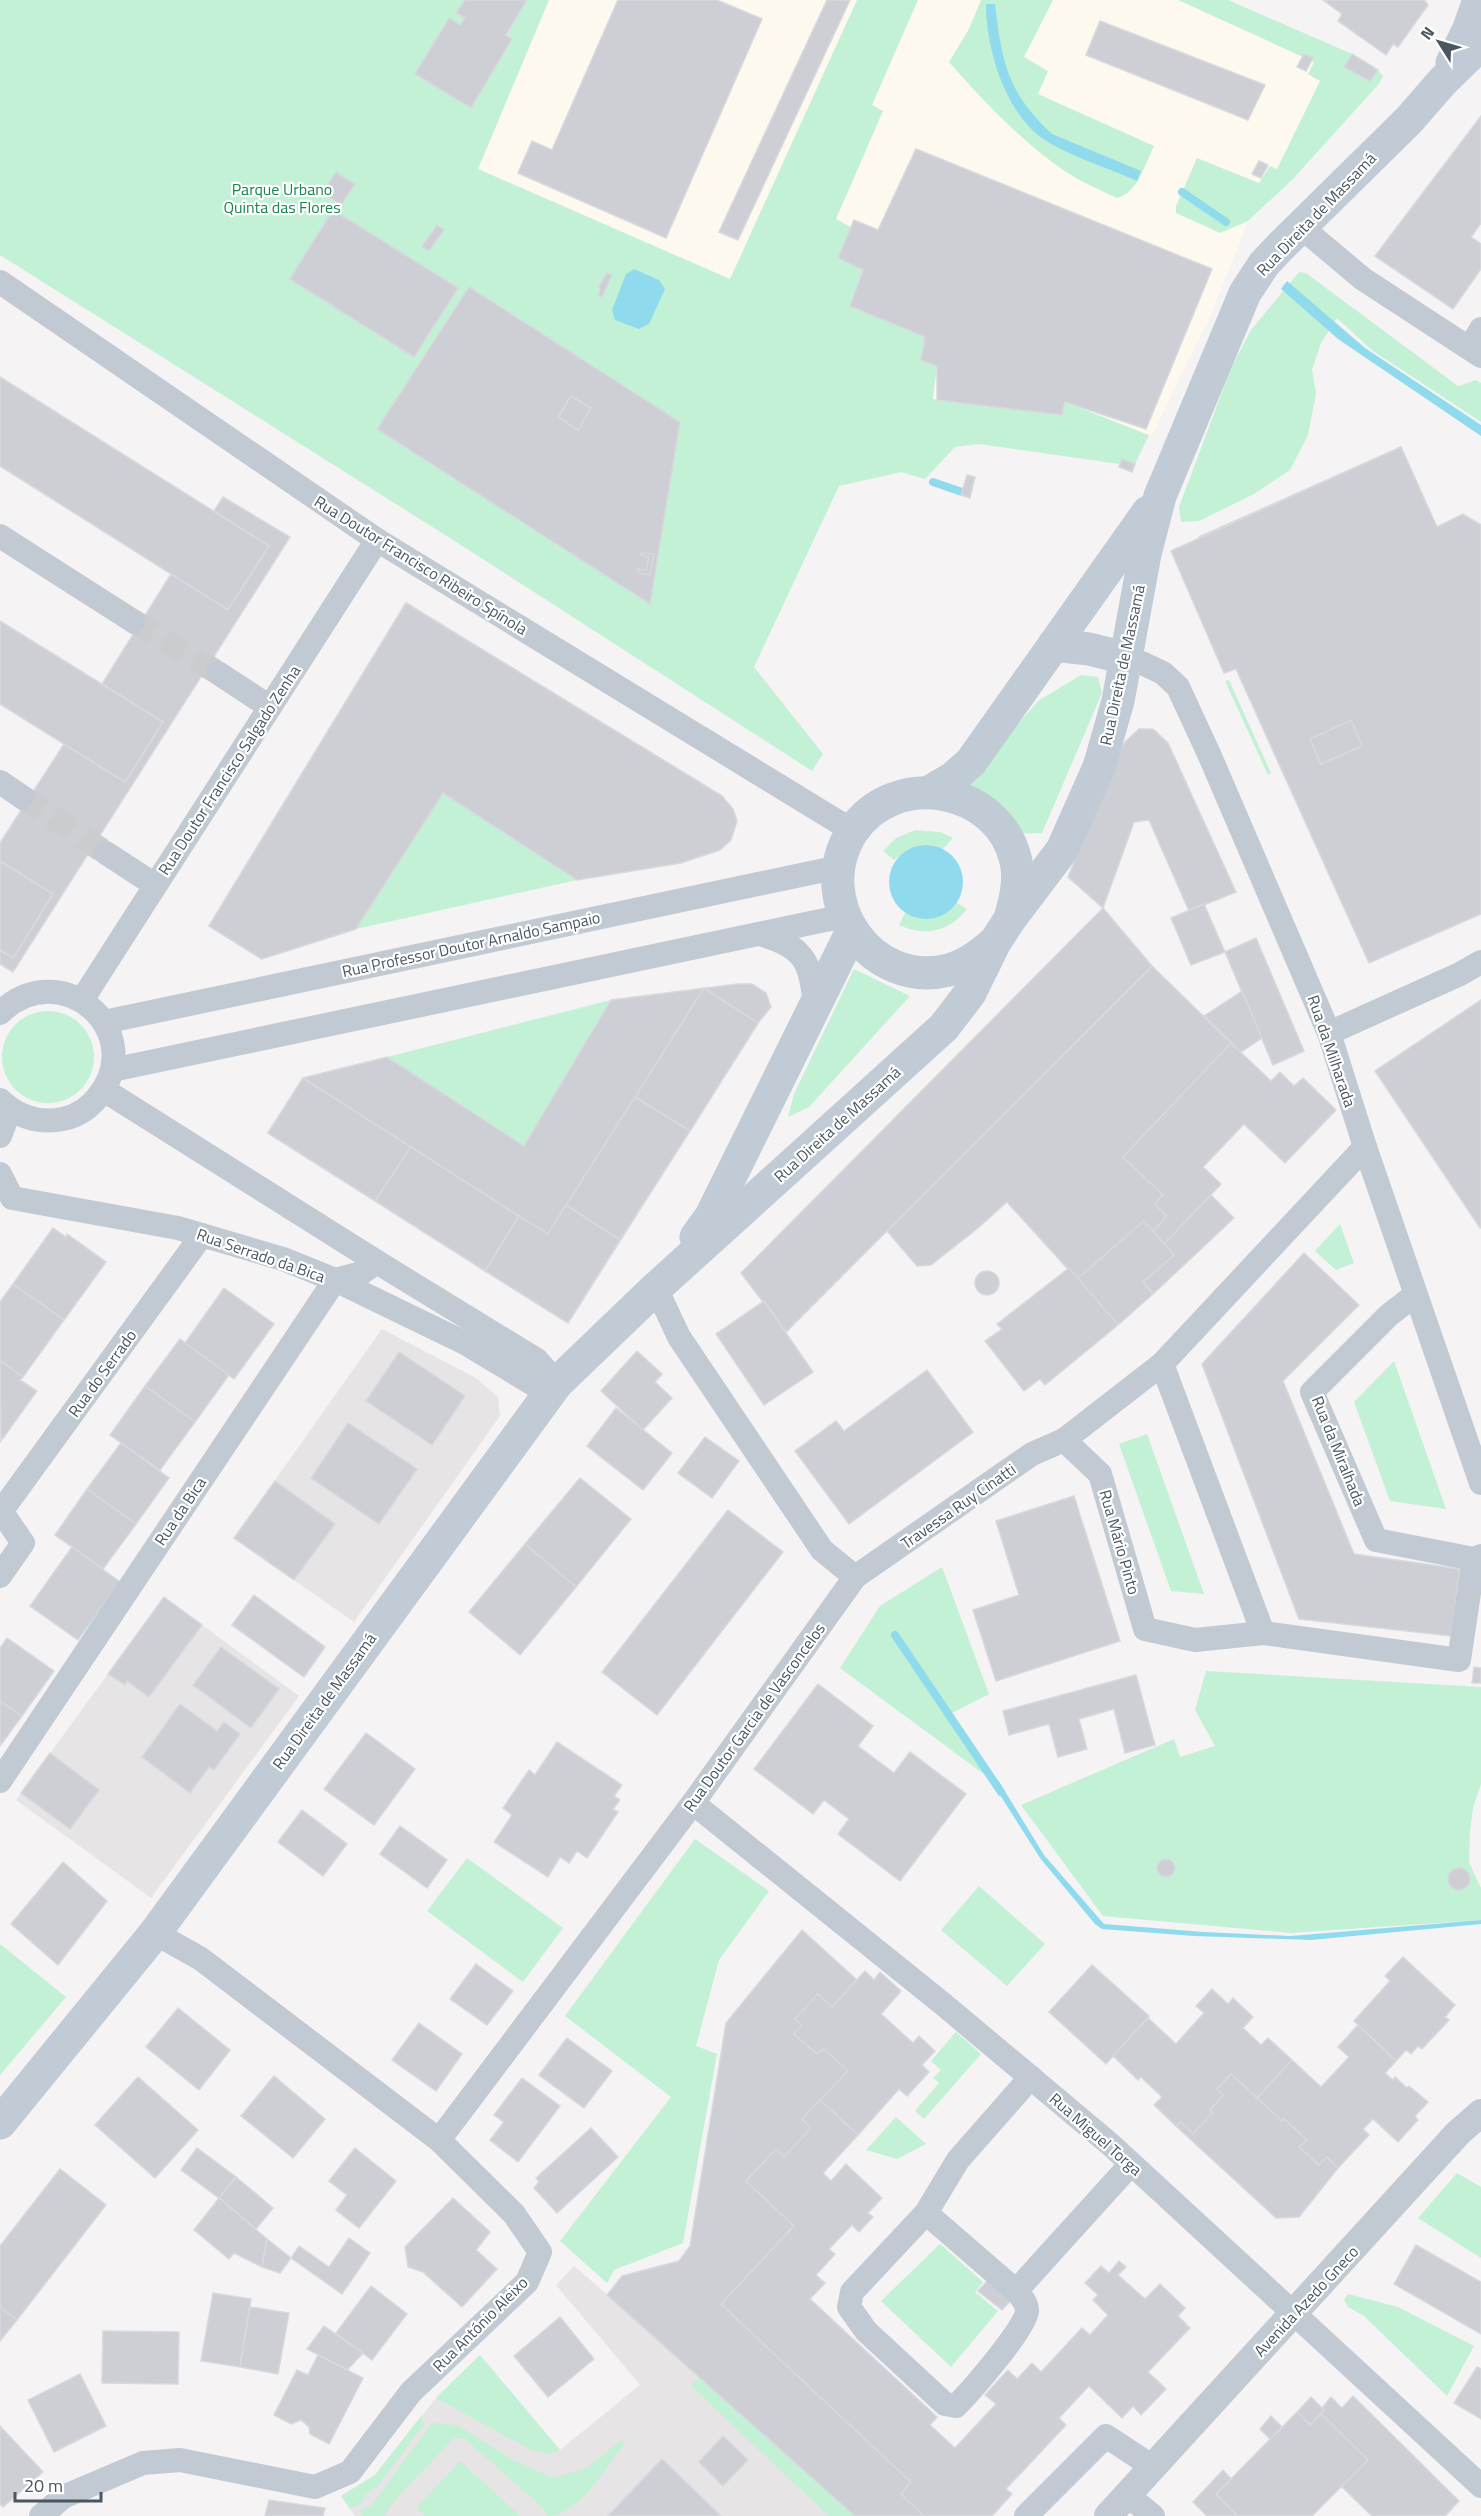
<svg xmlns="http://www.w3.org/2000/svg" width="1481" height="2516" font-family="'Titillium Web',sans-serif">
<rect width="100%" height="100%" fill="#f5f3f3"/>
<polygon fill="#fdf9ef" points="549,0 1220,0 1378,85 1293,179 1248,221 1209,319 1152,435 932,399 937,366 896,352 478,169"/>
<g fill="#e6e4e5">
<polygon points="382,1329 476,1378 498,1397 500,1416 354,1622 234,1538"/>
<polygon points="164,1597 299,1696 151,1898 16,1800"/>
<polygon points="574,2266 681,2358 855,2516 355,2516 341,2496 375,2475 436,2398 480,2355 560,2450 640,2385 556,2285"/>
</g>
<g fill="#c3f1d5">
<polygon points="0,0 549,0 478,169 730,279 857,0 918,0 872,105 883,111 836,219 851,227 839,258 863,270 850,306 925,337 922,360 937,366 933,399 1062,415 1065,402 1149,435 1134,466 979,444 955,447 925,479 901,472 839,486 754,667 823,754 812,771 461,545 0,255"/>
<path d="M981,0H1053L1024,57L1048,71L1038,94L1154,146C1145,164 1138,193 1117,198C1102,191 1086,184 1071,175C1030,150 981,99 949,62L969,29Z"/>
<polygon points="1178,0 1228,0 1352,54 1378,70 1383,76 1378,85 1293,179 1248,221 1220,233 1176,213 1176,206 1197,158 1259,183 1270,166 1277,169 1320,81 1308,74 1314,62"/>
<polygon points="1299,272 1306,273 1458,386 1476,380 1481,383 1481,422 1373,351 1337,318 1321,343 1312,370 1316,393 1308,435 1290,470 1254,494 1199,521 1181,522 1179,507 1231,368 1251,330"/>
<polygon points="1081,675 1098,677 1102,693 1042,833 1012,834 963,788 1038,701"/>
<polygon points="1229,680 1271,773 1268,775 1225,681"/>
<polygon points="443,793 577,880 356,929"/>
<polygon points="915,830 940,832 953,838 943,849 931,845 906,851 894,860 883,851 896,838"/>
<path d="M957,903L967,909C949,932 925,937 899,925L905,913C921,921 945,916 957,903Z"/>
<polygon points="854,969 910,996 809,1107 788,1117 794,1094"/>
<polygon points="611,1000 524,1146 387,1057"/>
<circle cx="48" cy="1057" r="46"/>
<polygon points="1340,1224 1354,1263 1336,1270 1315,1251"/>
<polygon points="1394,1361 1446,1509 1390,1501 1354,1402"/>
<polygon points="1147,1434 1204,1594 1171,1591 1119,1444"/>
<polygon points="942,1567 989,1694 950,1714 996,1783 840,1668 880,1606"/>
<polygon points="1206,1671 1481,1687 1481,1784 1473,1808 1470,1832 1469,1862 1481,1888 1481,1920 1291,1933 1103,1916 1021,1805 1174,1739 1180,1757 1215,1746 1195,1710"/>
<polygon points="695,1839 769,1891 719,1960 696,2046 717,2054 683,2243 614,2270 607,2283 560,2241 671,2097 565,2016"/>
<polygon points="467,1858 563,1928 523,1982 427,1911"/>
<polygon points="979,1886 1045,1944 1007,1986 941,1930"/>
<polygon points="0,1944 66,1997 0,2075"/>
<polygon points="956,2032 981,2054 924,2119 915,2111 939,2083 933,2078 941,2070 931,2061"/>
<polygon points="896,2117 926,2144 897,2159 866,2150"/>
<polygon points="1457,2173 1481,2187 1481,2258 1418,2218"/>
<polygon points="940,2244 983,2282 975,2292 998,2311 951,2367 881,2301"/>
<polygon points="1348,2294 1398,2307 1474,2346 1447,2396 1364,2316 1348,2307 1344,2300"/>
<polygon points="480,2355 560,2450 552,2454 531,2450 436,2398"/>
<polygon points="700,2376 855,2516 829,2516 691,2386"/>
<polygon points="421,2416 424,2424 377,2487 366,2494 361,2504 350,2509 341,2496 375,2475"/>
<path d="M432,2423L457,2425L513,2460L554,2478L587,2468L618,2442H626C608,2465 578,2516 548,2516L542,2507L465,2439L454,2438L395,2500L384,2516H362L359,2510L371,2506Z"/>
<polygon points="460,2461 520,2516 425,2516 417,2507"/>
</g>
<g fill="#90daee">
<path d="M986,4H995C1002,62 1007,92 1052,134L1141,171L1137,181C1109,168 1074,158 1048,142C1006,117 986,50 986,4Z"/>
<polygon points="634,269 659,280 665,289 649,324 639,329 615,320 612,310 626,274"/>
<polygon points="1287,281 1365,348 1481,425 1481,436 1338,339 1281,289"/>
<circle cx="926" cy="882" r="37"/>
<polygon points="998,1780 1044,1855 1104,1924 1204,1932 1291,1936 1481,1920 1481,1924 1311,1940 1194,1936 1102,1929 1095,1924 1040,1858 993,1784"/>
</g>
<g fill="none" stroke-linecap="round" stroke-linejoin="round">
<g stroke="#90daee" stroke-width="8">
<polyline points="1182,192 1226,222"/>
<polyline points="933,482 962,492"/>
<polyline points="895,1635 1001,1792"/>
</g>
</g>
<g fill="#cdcfd5" stroke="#d7d9de" stroke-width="1.5">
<polygon points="465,0 527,0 506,35 512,39 471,108 415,74 449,18 460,25 465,18 456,13"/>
<polygon points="618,0 717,0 762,19 666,238 518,173 532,141 552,150"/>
<polygon points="827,0 850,0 738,240 719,232"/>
<polygon points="1323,0 1424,0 1428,5 1398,47 1393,44 1386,55 1338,21 1342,14"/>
<polygon points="1100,21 1265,85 1248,120 1086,55"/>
<polygon points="1304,54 1313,58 1306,71 1297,67"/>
<polygon points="1352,54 1378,70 1370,81 1344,67"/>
<polygon points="1481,116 1481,223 1471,237 1481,244 1481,269 1453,309 1375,256"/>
<polygon points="916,149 1212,269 1146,429 1065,402 1062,415 937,400 937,366 921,360 925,337 850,306 863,270 838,258 854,220 878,230"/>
<polygon points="1259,161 1268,165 1261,178 1252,174"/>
<polygon points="336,172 355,184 341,205 322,193"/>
<polygon points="333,210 458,288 414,357 290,279"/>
<polygon points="333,210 458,288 414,357 290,279"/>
<polygon points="437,225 444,230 429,251 422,246"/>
<polygon points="607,273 612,275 602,297 598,295 600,291 599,286"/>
<polygon points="469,287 680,422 650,604 377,429"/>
<polygon points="0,377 269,546 228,610 0,466"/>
<polygon points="571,396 591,408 578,430 558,417"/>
<polygon points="1401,447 1481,628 1481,898 1387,940 1354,866 1476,813 1360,550 1231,607 1199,537"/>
<polygon points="1401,447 1437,527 1463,514 1481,525 1481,914 1369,963 1236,669 1224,673 1171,551"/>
<polygon points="1122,459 1135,464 1132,472 1119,467"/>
<polygon points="967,475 975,477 970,498 961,495"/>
<polygon points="223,497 290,537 13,972 0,964 0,950 13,958 53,894 0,861 0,843 64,744 125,782 163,722 102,684 171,574 228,610 269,546 214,511"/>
<polygon points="641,553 654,554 650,575 638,573 638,569 646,570 649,557 641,555"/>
<polygon points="406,603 722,796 681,863 419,703 262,959 209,926"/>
<polygon points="406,603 722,796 733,809 737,821 731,840 720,850 681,863 577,880 443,793 356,929 262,959 209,926"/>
<polygon points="0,621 163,722 125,782 0,704"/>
<polygon points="1351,720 1362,746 1321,764 1310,739"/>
<polygon points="1139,729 1153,729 1168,743 1236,892 1189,911 1149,820 1134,822 1103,908 1068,877 1123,744"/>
<polygon points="0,861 53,894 13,958 0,950"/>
<polygon points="1204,904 1225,952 1191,965 1171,918"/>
<polygon points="1103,908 1152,966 786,1332 741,1273"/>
<polygon points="1256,938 1304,1051 1273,1065 1225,952"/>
<polygon points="1152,966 1231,1043 1123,1157 1163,1195 1155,1204 1167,1216 1153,1232 1144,1221 1077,1279 1007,1202 978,1228 931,1265 917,1266 887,1231"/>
<polygon points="738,984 752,984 766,993 771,1007 758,1023 568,1323 268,1133 303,1078 387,1057 524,1146 611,1000"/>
<polygon points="704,988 758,1023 690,1131 635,1097"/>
<polygon points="1242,991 1262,1038 1241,1052 1204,1016"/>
<polygon points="1481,1000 1481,1227 1480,1228 1375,1071"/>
<polygon points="1231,1043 1271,1081 1280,1072 1294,1086 1303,1078 1336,1110 1285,1163 1244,1124 1203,1167 1221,1184 1164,1244 1153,1232 1167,1216 1155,1204 1163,1195 1123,1157"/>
<polygon points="303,1078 411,1147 375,1201 268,1133"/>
<polygon points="635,1097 690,1131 620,1240 566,1205"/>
<polygon points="411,1147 519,1216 485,1271 375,1201"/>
<polygon points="1211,1195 1234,1218 1153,1294 1143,1282 1174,1255 1164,1244"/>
<polygon points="566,1205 620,1240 568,1323 485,1271 519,1216 548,1234"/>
<polygon points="1144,1221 1174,1255 1143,1282 1153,1294 1118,1325 1077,1279"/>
<polygon points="53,1228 66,1237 67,1234 106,1262 64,1320 13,1284"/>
<polygon points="1304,1253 1359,1305 1283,1381 1354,1554 1460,1569 1451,1636 1299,1619 1202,1364"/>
<polygon points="1069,1268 1118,1325 1045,1385 1040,1379 1024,1391 985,1341 1002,1329 997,1324"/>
<circle cx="987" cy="1283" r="12"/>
<polygon points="13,1284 64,1320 23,1377 0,1360 0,1302"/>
<polygon points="224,1288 274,1324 234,1379 185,1343"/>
<polygon points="764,1301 813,1372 764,1405 716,1334"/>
<polygon points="180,1339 229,1375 195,1422 145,1386"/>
<polygon points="637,1351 662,1374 655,1382 672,1398 643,1430 601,1391"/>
<polygon points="399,1352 465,1396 432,1445 366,1401"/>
<polygon points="0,1360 23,1377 20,1380 37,1391 1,1441"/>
<polygon points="927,1370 973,1432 849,1524 795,1451 836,1421 844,1431"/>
<polygon points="145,1386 195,1422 160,1470 110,1435"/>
<polygon points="616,1408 672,1453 643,1490 587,1446"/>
<polygon points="348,1423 417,1469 379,1524 311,1478"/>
<polygon points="705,1437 739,1461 712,1498 678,1473"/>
<polygon points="121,1443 169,1478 136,1524 87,1489"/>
<polygon points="580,1478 631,1519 576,1587 525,1544"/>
<polygon points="275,1481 335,1524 294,1580 234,1538"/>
<polygon points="87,1489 136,1524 103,1569 55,1535"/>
<polygon points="1074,1496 1120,1641 996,1681 973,1610 1019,1595 996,1521"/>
<polygon points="728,1510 783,1552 657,1715 602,1672"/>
<polygon points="525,1544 576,1587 520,1655 469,1612"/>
<polygon points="72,1547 120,1582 78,1640 30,1606"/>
<polygon points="254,1595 325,1647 304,1677 232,1625"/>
<polygon points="164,1597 202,1625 149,1697 127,1681 125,1685 108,1674"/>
<polygon points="7,1638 54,1671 22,1716 0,1701 0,1648"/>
<polygon points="221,1647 279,1689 251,1728 193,1685"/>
<polygon points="1474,1667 1481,1668 1481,1683 1472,1683"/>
<polygon points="1136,1675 1155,1745 1125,1753 1114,1709 1079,1719 1087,1749 1058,1757 1049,1724 1009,1735 1003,1711"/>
<polygon points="818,1684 873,1726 858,1746 894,1773 910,1752 966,1794 900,1881 838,1834 849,1819 824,1800 813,1814 754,1769"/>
<polygon points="0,1701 22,1716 0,1746"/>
<polygon points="180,1704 217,1731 224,1722 240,1734 214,1770 209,1767 190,1793 142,1757"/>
<polygon points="366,1733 415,1769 374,1825 324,1789"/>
<polygon points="557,1742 622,1785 614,1796 620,1800 613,1809 618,1812 587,1858 577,1851 569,1863 560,1857 548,1877 494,1842 512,1815 503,1808 529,1770 535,1775"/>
<polygon points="50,1753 99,1790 70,1829 21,1793"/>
<polygon points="302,1810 347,1844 323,1876 278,1842"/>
<polygon points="400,1826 447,1860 427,1888 380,1854"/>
<circle cx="1166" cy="1868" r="9"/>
<polygon points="63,1862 107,1901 58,1965 11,1924"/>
<circle cx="1459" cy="1879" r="11"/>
<polygon points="802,1930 857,1980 832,2007 818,1994 795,2019 802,2025 794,2034 817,2054 823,2048 848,2071 802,2119 811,2128 784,2157 776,2149 746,2181 794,2226 721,2304 911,2482 901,2494 924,2516 855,2516 607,2295 622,2276 679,2261 690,2246 726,2023"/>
<polygon points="1403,1957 1455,2005 1445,2017 1449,2020 1422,2049 1418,2046 1411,2054 1406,2050 1396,2061 1354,2021 1390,1981 1385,1976"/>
<polygon points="476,1964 513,1991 487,2025 450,1999"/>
<polygon points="1092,1965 1149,2016 1106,2064 1049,2012"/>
<polygon points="865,1971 874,1980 880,1972 901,1991 881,2014 913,2043 919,2036 935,2051 922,2065 929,2072 907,2096 899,2089 858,2135 820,2100 848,2071 823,2048 817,2054 794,2034 802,2025 795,2019 818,1994 832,2007"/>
<polygon points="1212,1989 1228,2004 1233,1998 1253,2017 1243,2028 1261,2045 1268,2038 1292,2060 1257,2098 1231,2074 1217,2089 1224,2095 1210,2110 1213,2112 1193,2134 1181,2122 1176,2126 1154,2105 1162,2097 1141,2077 1138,2080 1113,2056 1148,2018 1176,2044 1204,2013 1196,2006"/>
<polygon points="178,2008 230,2050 199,2090 146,2047"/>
<polygon points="419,2023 462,2054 436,2091 392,2060"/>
<polygon points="1358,2025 1396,2061 1385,2073 1393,2080 1395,2077 1407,2088 1409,2086 1428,2102 1415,2116 1418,2120 1398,2142 1373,2119 1363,2129 1369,2135 1338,2168 1327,2157 1319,2165 1299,2147 1307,2140 1284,2119 1282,2121 1257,2098 1292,2060 1321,2087 1349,2057 1338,2047"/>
<polygon points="567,2038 612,2071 584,2108 539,2075"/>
<polygon points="1231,2074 1282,2121 1284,2119 1307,2140 1299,2147 1319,2165 1327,2157 1338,2168 1299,2217 1276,2218 1176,2126 1181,2122 1193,2134 1213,2112 1210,2110 1224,2095 1217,2089"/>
<polygon points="274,2076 325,2119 293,2158 241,2116"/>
<polygon points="138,2077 198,2130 155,2178 95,2125"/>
<polygon points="522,2078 560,2106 518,2162 490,2140 504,2122 494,2115"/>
<polygon points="820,2100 858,2135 823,2173 831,2181 846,2164 882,2198 868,2213 873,2217 859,2232 852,2225 829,2249 835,2254 816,2275 825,2283 810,2299 937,2417 930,2425 955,2448 996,2404 985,2395 1008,2370 1017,2379 1032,2363 1041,2372 1082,2328 1090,2335 1108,2315 1093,2300 1098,2295 1085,2283 1101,2266 1109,2273 1119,2261 1126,2267 1118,2275 1145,2299 1160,2284 1185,2308 1178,2316 1190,2328 1148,2372 1166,2389 1141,2415 1133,2406 1122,2418 1089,2386 1059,2418 1066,2425 1006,2489 1012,2494 992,2516 924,2516 901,2494 911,2482 721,2304 794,2226 746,2181 776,2149 784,2157 811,2128 802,2119"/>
<polygon points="591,2128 618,2157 557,2213 534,2188 539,2182 536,2178"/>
<polygon points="197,2148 236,2177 219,2198 181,2170"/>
<polygon points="355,2148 396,2181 359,2228 336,2210 347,2195 329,2181"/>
<polygon points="60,2169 106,2205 17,2320 0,2307 0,2246"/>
<polygon points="236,2177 273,2208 256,2229 219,2198"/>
<polygon points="219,2198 267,2239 262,2267 234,2253 229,2259 194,2230"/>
<polygon points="453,2198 490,2232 476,2250 497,2269 462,2307 423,2272 408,2267 405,2247"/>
<polygon points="349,2238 370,2253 342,2294 291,2258 299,2246 329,2267"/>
<polygon points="267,2239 291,2258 280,2273 262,2267"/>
<polygon points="1416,2245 1481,2282 1481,2334 1394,2284"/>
<polygon points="987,2281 1011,2300 1002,2310 978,2291"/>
<polygon points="371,2286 407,2314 372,2360 336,2333"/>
<polygon points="213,2293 251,2299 240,2367 201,2361"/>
<polygon points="0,2307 17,2320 0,2341"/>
<polygon points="250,2307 289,2313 278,2374 240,2367"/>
<polygon points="560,2317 594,2359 548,2397 514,2356"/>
<polygon points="324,2326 363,2353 347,2370 307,2349"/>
<polygon points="103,2331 179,2332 178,2384 102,2383"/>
<polygon points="318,2355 363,2378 329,2444 310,2434 309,2427 301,2420 291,2424 274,2415 297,2370 308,2375"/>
<polygon points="1477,2367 1481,2369 1481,2419 1454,2403"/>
<polygon points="80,2374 106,2426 54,2452 28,2400"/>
<polygon points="1353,2396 1459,2501 1445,2516 1372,2516 1341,2486 1368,2460 1321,2414 1324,2410 1322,2408 1331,2397 1342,2408"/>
<polygon points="1311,2397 1324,2410 1310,2425 1297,2412"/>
<polygon points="1297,2412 1310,2425 1321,2414 1368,2460 1312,2516 1238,2516 1216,2494"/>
<polygon points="1271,2416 1282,2427 1270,2439 1260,2429"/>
<polygon points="0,2426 43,2472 3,2507 0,2504"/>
<polygon points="723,2436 748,2460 723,2486 699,2462"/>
<polygon points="662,2459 721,2516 608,2516"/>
<polygon points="1223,2470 1231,2479 1216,2494 1238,2516 1207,2516 1193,2502"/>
<polygon points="269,2500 325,2508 323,2516 265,2516"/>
</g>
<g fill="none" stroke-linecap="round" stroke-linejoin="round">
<g stroke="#caccce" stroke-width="24" stroke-dasharray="24 12" stroke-linecap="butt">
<polyline points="133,621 218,673"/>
<polyline points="22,797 106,853"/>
</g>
<g stroke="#c1cad2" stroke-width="24">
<polyline points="1301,227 1363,279 1481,356"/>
<polyline points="0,282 377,540 853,831"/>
<polyline points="1470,348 1481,329"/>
<polyline points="0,536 133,621"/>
<polyline points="1125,658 1144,664 1163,673 1178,687 1209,754 1329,1033 1365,1147 1481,1483"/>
<polyline points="218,673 270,707"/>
<polyline points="0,782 22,797"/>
<polyline points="106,853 155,885"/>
<path d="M760,934C805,947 810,961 815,1005"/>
<polyline points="82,1000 377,540"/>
<path d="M0,1013C61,953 151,1033 97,1098C88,1109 77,1116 63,1119C38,1124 18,1117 0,1100"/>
<polyline points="104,1022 839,867"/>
<polyline points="1329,1033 1460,974 1481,962"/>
<polyline points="112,1070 844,916"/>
<polyline points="104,1090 377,1262 537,1360 557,1383"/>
<polyline points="0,1136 10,1110"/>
<polyline points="1365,1147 1162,1364 1064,1440 1100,1474 1145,1629 1195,1640 1263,1633 1459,1660 1474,1559"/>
<polyline points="0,1174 12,1198 178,1228 283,1259 335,1280 465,1343 548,1393"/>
<polyline points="1415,1295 1389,1315 1312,1392 1376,1540 1474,1559 1481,1556"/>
<polyline points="1162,1364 1263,1633"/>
<polyline points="0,1513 202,1235"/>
<polyline points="0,1576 23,1543 1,1511"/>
<polyline points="855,1577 1032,1454 1064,1440"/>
<polyline points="0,1781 335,1280 361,1273 377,1262"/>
<polyline points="693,1803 943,2004 1111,2145 1481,2486"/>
<polyline points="439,2140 693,1803 855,1577 822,1550 679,1337 656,1288"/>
<path d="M926,2213L1016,2291C1021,2297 1027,2302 1027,2311C1026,2328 970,2392 956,2406L945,2404L866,2331L849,2307L852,2292L926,2213L958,2160L1031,2077"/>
<polyline points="1016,2291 1131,2164"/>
<polyline points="1126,2494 1153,2516"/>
<polyline points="41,2516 63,2497 143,2463 180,2460 315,2487 350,2472 411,2392 527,2282 540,2252 514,2214 439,2140 201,1959 155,1933"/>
<polyline points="1026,2516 1106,2436 1153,2467"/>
</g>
<polyline stroke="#c1cad2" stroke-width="28" points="1108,2516 1458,2133 1481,2113"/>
<g stroke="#c1cbd6" stroke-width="33">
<polyline points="1452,63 1468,31 1479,0"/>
<polyline points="1054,645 1089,649 1125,658"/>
<polyline points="931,791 953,778 971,762 1148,512"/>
<path d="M995,942C981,954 967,965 949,970C870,990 809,899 852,832C894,768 999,786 1016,861C1020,880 1016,897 1011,915"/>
<polyline points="696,1237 711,1216 852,931"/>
<polyline points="0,2123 155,1933 557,1383 656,1288 944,1027 970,993 995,942 1010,919 1062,850 1099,767 1118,701 1145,554 1160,496 1245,293 1264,264 1281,246 1409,120 1443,81 1481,44"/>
</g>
</g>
<g text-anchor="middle" stroke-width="4.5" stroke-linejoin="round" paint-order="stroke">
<g font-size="16" fill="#17864f" stroke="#fff">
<text x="282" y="195">Parque Urbano<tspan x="282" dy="18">Quinta das Flores</tspan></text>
</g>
<g font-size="16" fill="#4a5661" stroke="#fff">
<text transform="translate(1316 214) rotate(-46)" y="6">Rua Direita de Massamá</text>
<text transform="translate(421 565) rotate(32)" y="6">Rua Doutor Francisco Ribeiro Spínola</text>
<text transform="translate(1122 665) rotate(-78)" y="6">Rua Direita de Massamá</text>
<text transform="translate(229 770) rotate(-57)" y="6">Rua Doutor Francisco Salgado Zenha</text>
<text transform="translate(471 944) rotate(-12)" y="6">Rua Professor Doutor Arnaldo Sampaio</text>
<text transform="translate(1332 1051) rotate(71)" y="6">Rua da Milharada</text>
<text transform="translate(837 1124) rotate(-42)" y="6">Rua Direita de Massamá</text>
<text transform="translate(261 1255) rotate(19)" y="6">Rua Serrado da Bica</text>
<text transform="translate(102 1373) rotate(-54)" y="6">Rua do Serrado</text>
<text transform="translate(1339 1451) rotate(68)" y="6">Rua da Miralhada</text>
<text transform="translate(958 1506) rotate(-35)" y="6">Travessa Ruy Cinatti</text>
<text transform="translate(180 1511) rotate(-56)" y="6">Rua da Bica</text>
<text transform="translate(1120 1542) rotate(74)" y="6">Rua Mário Pinto</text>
<text transform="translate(324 1701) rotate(-54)" y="6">Rua Direita de Massamá</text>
<text transform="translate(754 1717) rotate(-54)" y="6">Rua Doutor Garcia de Vasconcelos</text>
<text transform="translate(1096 2134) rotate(41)" y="6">Rua Miguel Torga</text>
<text transform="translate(1306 2301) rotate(-47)" y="6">Avenida Azedo Gneco</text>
<text transform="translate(480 2324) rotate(-45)" y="6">Rua António Aleixo</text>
</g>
</g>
<g transform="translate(1439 42) rotate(307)" stroke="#ffffff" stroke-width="4.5" paint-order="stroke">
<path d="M0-4.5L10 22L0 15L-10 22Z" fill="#4a5661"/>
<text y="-9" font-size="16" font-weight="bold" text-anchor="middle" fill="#4a5661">N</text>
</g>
<path d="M15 2492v9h86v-9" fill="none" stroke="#4a5661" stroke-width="3"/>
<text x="24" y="2492" font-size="18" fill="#4a5661" stroke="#ffffff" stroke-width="4.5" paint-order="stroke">20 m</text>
</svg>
